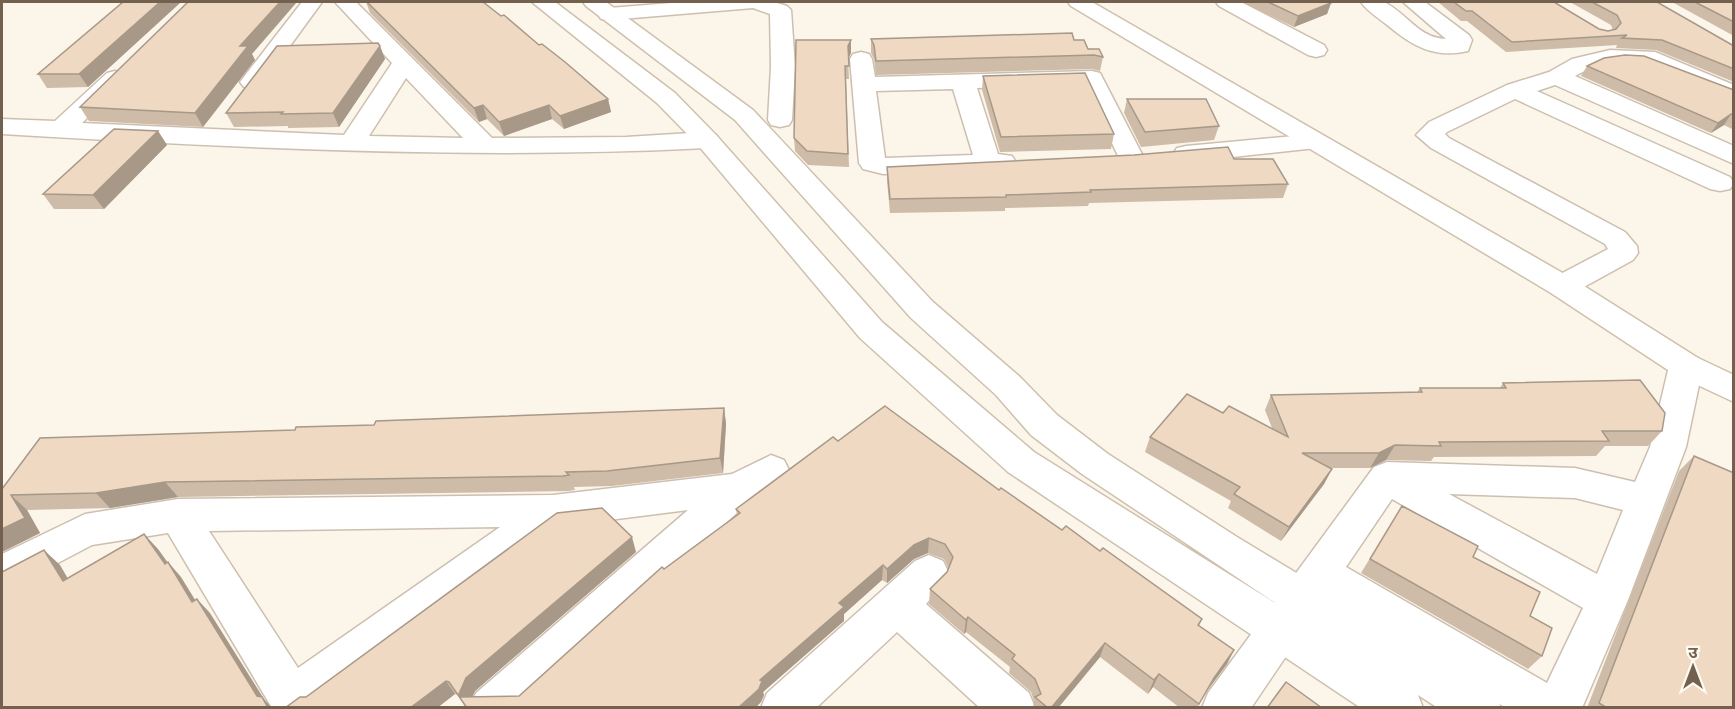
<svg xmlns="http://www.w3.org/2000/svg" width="1735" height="709" font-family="'Golos Text','Noto Sans Devanagari',sans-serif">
<rect width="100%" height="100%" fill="#fbf6e9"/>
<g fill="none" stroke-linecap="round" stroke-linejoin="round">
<defs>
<g id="street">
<polygon points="302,2 322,2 260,87 252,89 244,87 240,82"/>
<path d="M335,2H356L492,138L626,137L707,132L716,135L720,140L716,145L707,148C472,160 236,148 2,134V119L55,121L107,73L115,71L123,73L127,78L82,123L344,135L392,63ZM406,78L463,138L369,136Z"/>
<polygon points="684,2 774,2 787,6 791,10 795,67 792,120 789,125 780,127 771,125 768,120 771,67 770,14 753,8 609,20 601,19 598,14 601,9 609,8"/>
<polygon points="1216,2 1241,2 1324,45 1327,50 1324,55 1316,57 1308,55 1219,6"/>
<path d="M1361,2C1367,1 1379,0 1384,2C1407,13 1418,38 1446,39L1403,2H1425L1469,35L1472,40L1468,51C1433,59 1411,45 1386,24C1377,17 1367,11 1361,2Z"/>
<path d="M1610,50L1655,52L1734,85V101C1676,87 1638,40 1575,76L1734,146V164L1555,85L1537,91L1730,177L1734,183L1730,189L1720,191L1710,189L1515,99L1447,132L1445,134L1449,138L1625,232L1637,246L1638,253L1633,260L1573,293L1562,296L1551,293L1547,286L1551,279L1608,249L1605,244L1431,148L1416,135L1429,122L1507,85L1549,72L1572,59Z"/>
<path d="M861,52L869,54L872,59L875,77L1092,71L1100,73L1144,158L1140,164L1131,166L1122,164L1084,85L977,88L998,154L1012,156L1016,162L1012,168L988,171L883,174L863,169L859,163L850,59L853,54ZM953,89L973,155L885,158L876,91Z"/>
<polygon points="1316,134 1325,137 1329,142 1325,147 1186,162 1177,160 1173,154 1177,148 1186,146"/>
<path d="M1686,354L1698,358L1703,366L1686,447L1628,600L1582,708H1506L1326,597L1251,708H1202L1208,693L1374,467L1387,462L1575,468L1635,482L1650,447L1669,366L1674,358ZM1449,494L1575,498L1623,510L1597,574ZM1392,499L1583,608L1547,683L1346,567Z"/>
<path d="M771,455L784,460L789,470L784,480L752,499L525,708H470L476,693L688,510L562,526L317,708H272L168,533L92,545L16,585L2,590V554L85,514L178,499L553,495L732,474ZM500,527L298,668L209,531Z"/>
<polygon points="929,555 943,561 949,573 943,585 926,604 1029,693 1035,708 980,708 897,632 816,708 761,708 767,693 915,561"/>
</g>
<g id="secondary">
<polygon points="532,2 555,2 675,93 716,135 882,322 1034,452 1283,608 1082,474 1031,435 996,395 911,318 735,120 586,6 583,2 606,2 753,110 933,302 1020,377 1057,415 1108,454 1237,537 1495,693 1501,708 1438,708 1418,695 1423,708 1361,708 1008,472 860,338 698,145 657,103"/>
<polygon points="1068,2 1092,2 1573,279 1698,358 1734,375 1734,402 1674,374 1551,293 1071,6"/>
</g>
</defs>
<use href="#street" stroke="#cdbfb0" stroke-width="3"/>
<use href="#secondary" stroke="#cfc0ad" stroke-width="3"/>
<use href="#street" fill="#fff" fill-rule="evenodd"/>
<use href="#secondary" fill="#fff" fill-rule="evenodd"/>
</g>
<g fill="#cebba8">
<polygon points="123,2 181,2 88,87 47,88 38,74"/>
<polygon points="366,2 483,2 608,99 611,112 564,129 552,119 504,136 487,119 479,122 370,13"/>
<polygon points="1242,2 1327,2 1331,3 1327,14 1294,27"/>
<polygon points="1438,2 1554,2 1599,29 1608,31 1613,30 1611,25 1570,2 1657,2 1734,46 1734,82 1656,50 1616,48 1617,45 1506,52 1467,21 1461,21"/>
<polygon points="1672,2 1734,2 1734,36"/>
<polygon points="871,39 1074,40 1103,57 1100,71 1092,69 876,75 874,59 871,53"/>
<polygon points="851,40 851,53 848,58 849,79 846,79 849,167 808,165 795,151 794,138"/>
<polygon points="380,46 385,59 339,127 288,128 288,126 234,127 226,113"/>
<polygon points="252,54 255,60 203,127 89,121 80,107"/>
<polygon points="1587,66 1734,90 1734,128 1732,129 1724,125 1711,133 1581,76"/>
<polygon points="983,76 1114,134 1111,149 1000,152 982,90"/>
<polygon points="1127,99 1219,126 1214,140 1141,147 1124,113"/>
<polygon points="158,131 167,145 104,209 54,209 43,194"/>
<polygon points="1234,159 1288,184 1283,198 1089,203 1088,206 1005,208 1005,211 890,213 887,181 887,167"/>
<polygon points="1503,383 1662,431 1648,446 1605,446 1596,456 1434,457 1431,461 1386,460 1370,468 1331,468 1332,469 1324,484 1281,541 1228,508 1231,501 1145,452 1150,437 1272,428 1265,410 1271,395 1417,392 1420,388 1500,388"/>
<polygon points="724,408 726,424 723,473 612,486 574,487 575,490 568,491 178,497 110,508 27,510 40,533 2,552 2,488 295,430"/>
<polygon points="838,441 999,490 1062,530 1100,551 1202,619 1199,626 1234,650 1227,664 1206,692 1197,708 1180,708 1153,687 1148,694 1100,657 1058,708 1033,708 1034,701 1031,692 1009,673 1010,667 966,632 964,634 929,604 930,589 947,572 948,567 944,559 928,553 914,559 887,583 882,580 844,614 844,621 763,692 764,695 761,702 755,708 466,708 458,695 455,694 437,708 285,708 306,697 636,552 475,691 472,697 519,696 664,569 737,515 736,509"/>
<polygon points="1694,456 1734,708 1587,708 1679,471"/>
<polygon points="1402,506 1473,557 1530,616 1542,656 1528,669 1361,573"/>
</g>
<g fill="#a79888">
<polygon points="160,2 181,2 88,87 79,74"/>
<polygon points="280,2 297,2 252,54 255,60 203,127 195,113 240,46"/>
<polygon points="1331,3 1327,14 1294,27 1298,16"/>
<polygon points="851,40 851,53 848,59 848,46"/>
<polygon points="380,46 385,59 339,127 333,113"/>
<polygon points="608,99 611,112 564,129 560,116"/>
<polygon points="483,105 487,119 479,122 474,108"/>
<polygon points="549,105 552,119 504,136 499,122"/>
<polygon points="1731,114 1724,125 1711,133 1718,123"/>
<polygon points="158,131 167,145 104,209 93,195"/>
<polygon points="724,408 726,424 723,473 720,458"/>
<polygon points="1395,445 1386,460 1370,468 1379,453"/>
<polygon points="1332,469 1324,484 1281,541 1289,527"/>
<polygon points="165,482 178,497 110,508 96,493"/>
<polygon points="11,495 27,510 40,533 2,552 2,529"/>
<polygon points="144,534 158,549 171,567 168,562 181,577 205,616 192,602"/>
<polygon points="632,537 636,552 475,691 468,707 459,694 466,678"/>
<polygon points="929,538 928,553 914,559 887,583 887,569 914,545"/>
<polygon points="44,550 60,565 78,596 63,581"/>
<polygon points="883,565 882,580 844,614 844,621 763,692 764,695 761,702 755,708 738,708 760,680 839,603"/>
<polygon points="197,599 210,613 264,699 272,708 268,708 257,696"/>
<polygon points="968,617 966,632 964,634 966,620"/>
<polygon points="1105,643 1100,657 1058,708 1051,708"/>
<polygon points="1234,650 1227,664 1206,692 1197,708 1214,678"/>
<polygon points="1159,674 1153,687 1148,694 1154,680"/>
<polygon points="446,681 455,694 437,708 410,708"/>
</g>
<g fill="#efd9c3" stroke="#a79888" stroke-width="1.5">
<polygon points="123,2 160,2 79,74 38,74"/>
<polygon points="188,2 280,2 240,46 248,46 195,113 80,107"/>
<polygon points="367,2 483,2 501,16 504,15 539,45 542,44 565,62 608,99 560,116 549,105 499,122 483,105 474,108"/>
<polygon points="1268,2 1327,2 1331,3 1298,16"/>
<polygon points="1454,2 1554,2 1599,29 1608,31 1616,29 1621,23 1617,15 1592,2 1657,2 1734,46 1734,69 1662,40 1622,38 1627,35 1512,42 1472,11 1466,11"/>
<polygon points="1695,2 1734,2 1734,22"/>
<polygon points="1072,33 1074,40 1084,40 1088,49 1099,49 1103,57 1094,55 876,61 874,45 871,39"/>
<polygon points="796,40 851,40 848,46 849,66 845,66 848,154 807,151 794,138"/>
<polygon points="378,43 380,46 333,113 281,114 283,112 226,113 277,46"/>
<polygon points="1625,55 1644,56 1734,90 1734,115 1731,114 1718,123 1587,66 1604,58"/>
<polygon points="1085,73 1114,134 1001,137 983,76"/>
<polygon points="1127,99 1206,99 1219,126 1145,132"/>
<polygon points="114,129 158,131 93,195 43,194"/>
<polygon points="1228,147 1234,159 1273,159 1288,184 1090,190 1091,192 1006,195 1006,197 890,199 887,167 1134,155"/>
<polygon points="1640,380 1665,413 1662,431 1602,431 1609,441 1439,442 1441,446 1395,445 1379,453 1302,453 1332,469 1289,527 1234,494 1240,487 1150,437 1187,394 1223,413 1229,406 1288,437 1271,395 1422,392 1420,388 1506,388 1503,383"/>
<polygon points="885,406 999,490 1001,488 1062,530 1066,526 1100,551 1103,548 1202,619 1198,625 1234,650 1214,678 1199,704 1159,674 1154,680 1105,643 1051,708 1048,708 1035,697 1041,694 1035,679 1012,659 1015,655 968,617 966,620 930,589 947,572 953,557 945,544 929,538 914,545 887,569 883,565 839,603 844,607 760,680 762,681 759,689 738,708 467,708 449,682 446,681 410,708 285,708 300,697 306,697 557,513 602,508 632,537 466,678 459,694 461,697 519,696 662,567 664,569 740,513 736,509 833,437 838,441"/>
<polygon points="724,408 720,458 607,471 566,472 569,475 563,476 165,482 96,493 11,495 25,518 2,529 2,489 40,438 295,430 296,427 374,425 376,421"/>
<polygon points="1694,456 1734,473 1734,708 1607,708 1599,703"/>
<polygon points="1402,506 1478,546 1473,557 1540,592 1530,616 1552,628 1542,656 1370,559"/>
<polygon points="144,534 165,564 168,562 192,602 197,599 257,696 262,697 268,708 2,708 2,572 44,550 63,581"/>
<polygon points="1286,682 1322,708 1267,708"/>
</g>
<rect width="1735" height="709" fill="none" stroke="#74604e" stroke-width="6"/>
<g transform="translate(1693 667)" stroke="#fefaef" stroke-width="4.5" paint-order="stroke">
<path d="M0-4.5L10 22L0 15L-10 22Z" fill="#74604e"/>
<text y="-9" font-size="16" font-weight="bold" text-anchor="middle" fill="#74604e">उ</text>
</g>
</svg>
